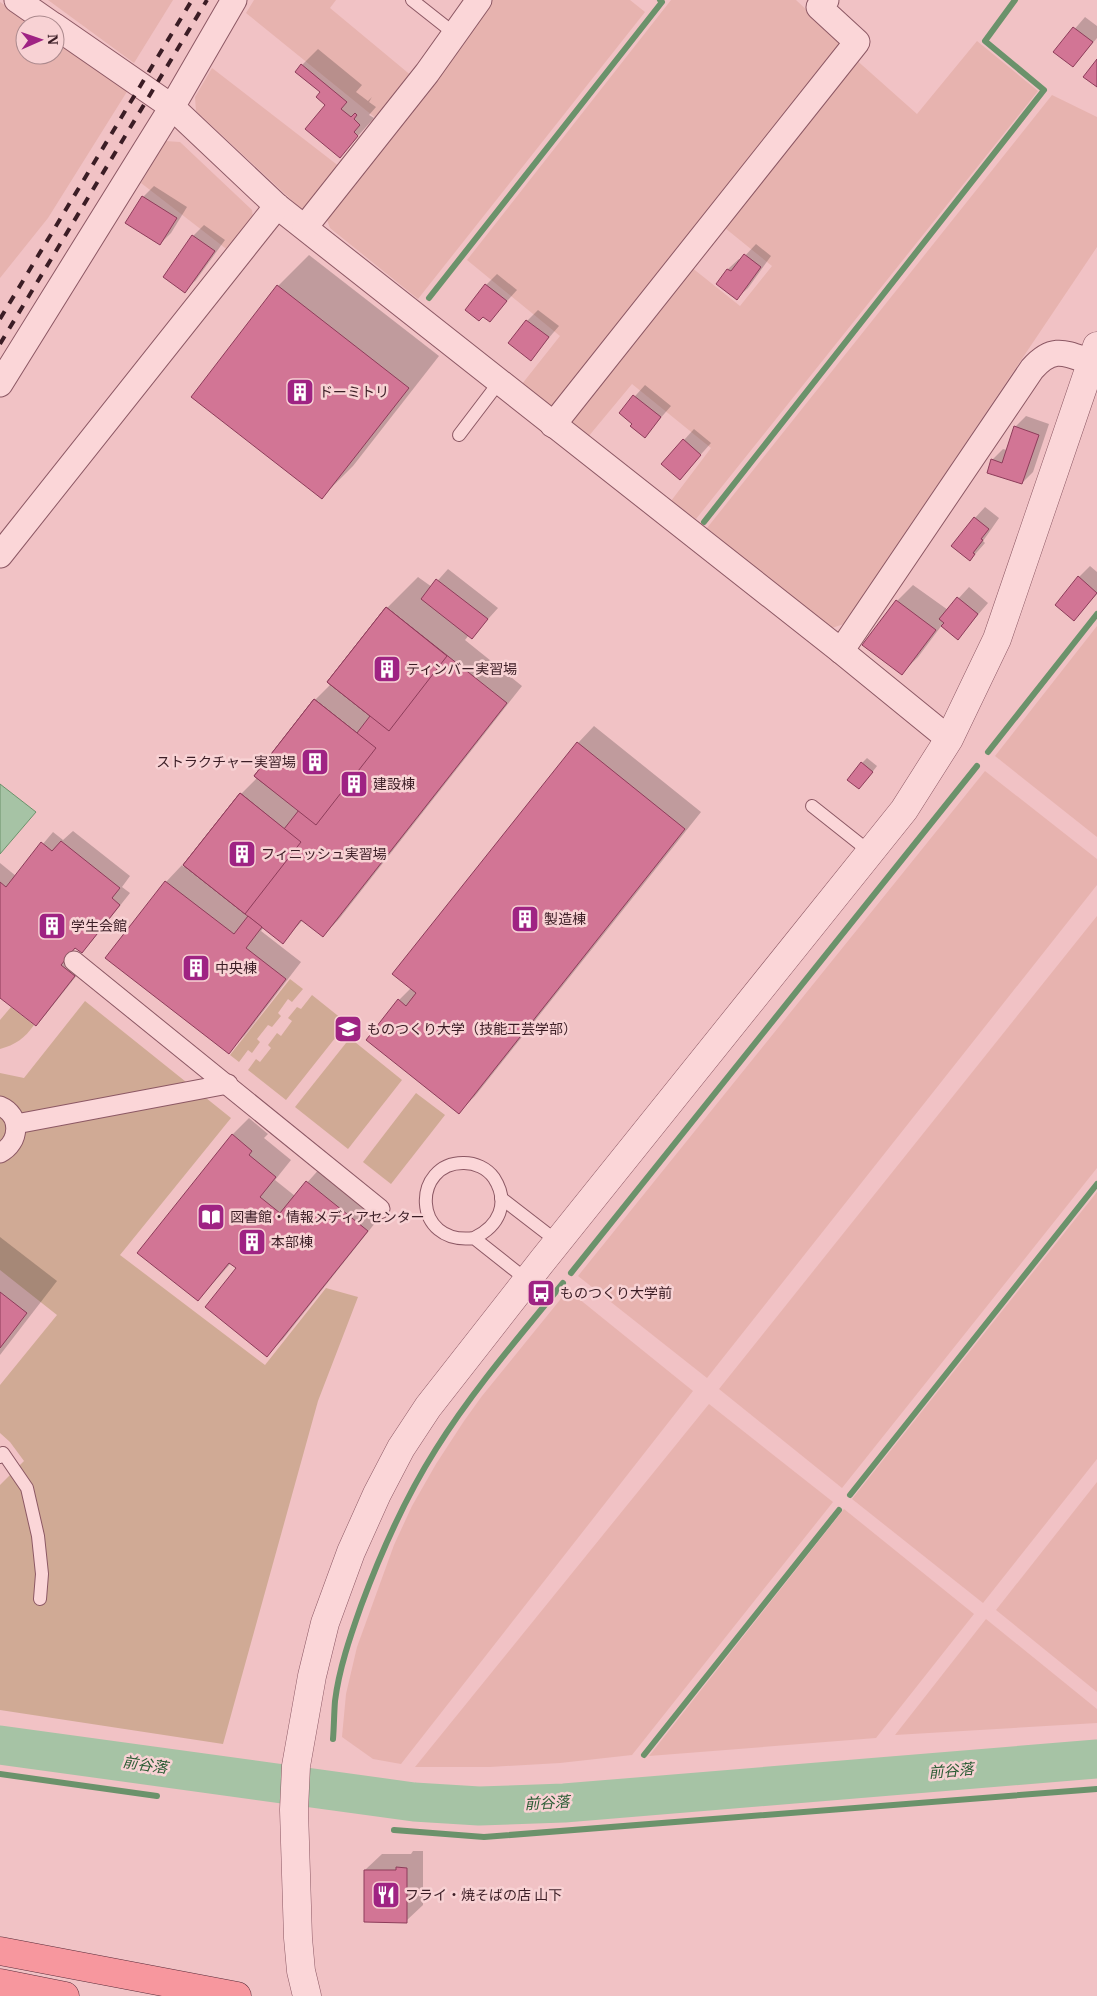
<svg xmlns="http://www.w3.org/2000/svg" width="1097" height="1996" font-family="'IBM Plex Serif','Noto Sans JP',serif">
<rect width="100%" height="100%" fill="#f1c2c5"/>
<g fill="#e7b3af">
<polygon points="48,0 173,0 134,63"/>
<polygon points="254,0 336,0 330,8 413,77 378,120 246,13"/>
<polygon points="491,0 630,0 645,12 418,299 330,228 326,217"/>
<polygon points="671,0 796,0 845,46 552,407 522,384 560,336 467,260"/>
<polygon points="0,2 34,25 25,25 25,55 55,55 55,40 128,90 48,218 0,278"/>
<polygon points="977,41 1038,91 696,519 671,501 711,448 632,384 588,437 573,424 572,411 691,267 740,306 772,266 720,224 853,57 917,114"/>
<polygon points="212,68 340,167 309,207 300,208 196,111 195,97"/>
<polygon points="1052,95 1097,117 1097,247 844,624 829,629 707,528"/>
<polygon points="165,141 180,142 252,210 253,217 229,251 141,183"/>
<polygon points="1097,626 1097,837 995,756"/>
<polygon points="985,771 1097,859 1097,885 707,1378 578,1276"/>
<polygon points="1097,916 1097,1168 842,1488 719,1389"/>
<polygon points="1097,1192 1097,1459 983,1603 852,1499"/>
<polygon points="568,1290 693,1391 401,1764 373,1759 342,1737 346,1694 357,1647 394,1545 412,1506 436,1464 464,1421 482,1396"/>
<polygon points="709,1404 833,1502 632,1755 560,1763 490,1767 415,1767"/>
<polygon points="1097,1482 1097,1692 996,1610"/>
<polygon points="844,1509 974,1614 876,1738 649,1756"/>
<polygon points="986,1619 1097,1709 1097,1723 895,1735"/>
</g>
<g fill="#d0aa95">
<polygon points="290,979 303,989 292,1002 288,999 278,1013 281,1016 272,1027 268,1025 257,1039 260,1042 252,1053 248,1050 239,1062 230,1055"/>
<polygon points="312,995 347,1023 286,1100 248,1070 256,1059 260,1062 271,1048 268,1045 277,1033 281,1036 292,1021 288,1018 297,1007 301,1009"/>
<polygon points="85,1001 231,1118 120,1255 265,1365 326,1288 358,1297 318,1401 223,1744 0,1710 0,1485 24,1461 10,1442 0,1433 0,1385 57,1315 0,1270 0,1073 24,1078"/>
<path d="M11,1007L34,1025C25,1038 15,1045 0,1049V1020Z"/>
<polygon points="350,1038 402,1080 348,1149 295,1107"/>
<polygon points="416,1093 445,1115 391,1184 363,1162"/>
</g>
<polygon fill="#a6c3a5" stroke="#6b926b" points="0,784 36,812 0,854"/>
<g fill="#0003">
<polygon points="1085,17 1097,26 1097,38 1073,66 1055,52"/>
<polygon points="318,49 362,85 356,92 368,101 372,97 369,102 376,107 369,115 374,118 340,156 327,104 322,92 302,65"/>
<polygon points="154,186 187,207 171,233 160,244 127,222 143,197"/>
<polygon points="204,225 225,240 196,280 185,291 165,276 193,236"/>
<polygon points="756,244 771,256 748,288 737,298 718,283 728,269 739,259 741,260"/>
<polygon points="309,255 439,356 353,466 322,497 278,286"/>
<polygon points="497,274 517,290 490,320 486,285"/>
<polygon points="538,310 559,326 531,359 527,321"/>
<polygon points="645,385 671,406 645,436 634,424 620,413"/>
<polygon points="1026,416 1049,424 1033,472 1022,483 992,460 1003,449 1007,450 1015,427"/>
<polygon points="694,429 711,443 680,478 684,440"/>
<polygon points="985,507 999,518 983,541 985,543 970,560 975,518"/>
<polygon points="1090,566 1097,572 1097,594 1074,620 1079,577"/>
<polygon points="448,569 498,608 472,637 469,635 465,640 522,686 339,919 323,936 303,920 282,942 264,927 261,931 301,962 245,1035 229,1052 166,882 182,865 184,867 241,794 258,777 256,775 315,700 331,684 387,608 418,577 432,587"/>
<polygon points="913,585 948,610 969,587 988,603 958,638 942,625 918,657 902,673 897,601"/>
<polygon points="594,726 701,812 475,1096 458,1113 399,1000 411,988 578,743"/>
<polygon points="867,758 877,766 864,783 862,763"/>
<polygon points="73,831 130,876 122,887 130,893 92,941 82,952 76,947 71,954 85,965 46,1014 36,1025 0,997 0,863 16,876 53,832 63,840"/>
<polygon points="249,1118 268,1134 264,1138 291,1160 275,1180 295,1196 323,1165 383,1213 283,1339 267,1355 238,1268 231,1263 198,1300 232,1135"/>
<polygon points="0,1237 57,1281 0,1355"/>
<polygon points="413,1851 423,1851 423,1905 406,1921 365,1870 382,1854 411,1854"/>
</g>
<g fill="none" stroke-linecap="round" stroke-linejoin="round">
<g stroke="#6b926b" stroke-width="6">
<polyline points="429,298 662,2 660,0"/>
<polyline points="704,522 1044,90 985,41 1015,0"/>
<polyline points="988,752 1097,614"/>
<polyline points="571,1273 977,766"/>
<polyline points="850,1495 1097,1184"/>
<path d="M333,1739C334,1727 334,1714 335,1701C339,1669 350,1637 361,1606C381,1552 405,1498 436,1449C473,1390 519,1337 563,1283"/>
<polyline points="644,1755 839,1510"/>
<polyline points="0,1774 157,1796"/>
<polyline points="333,1778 333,1792"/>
<polyline points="394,1830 484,1837 1097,1789"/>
</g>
<polyline stroke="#a6c3a5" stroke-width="39" points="0,1745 414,1802 479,1806 564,1803 1097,1759"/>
</g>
<g fill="#d27595" stroke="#8d3c5a">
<polygon points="1073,27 1093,42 1073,67 1053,52"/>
<polygon points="1097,59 1097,87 1083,77"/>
<polygon points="301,64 347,102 341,109 351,117 355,113 357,115 354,119 360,125 354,132 358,136 340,158 305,129 325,105 316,97 320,92 295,72"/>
<polygon points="142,196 177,218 160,245 125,223"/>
<polygon points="192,235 215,251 185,293 163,277"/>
<polygon points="744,254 761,267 737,300 716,284 727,269 731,271"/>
<polygon points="485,284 507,301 490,322 483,317 479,321 465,310"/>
<polygon points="277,285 409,388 322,499 191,397"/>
<polygon points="526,320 549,337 531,361 508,343"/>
<polygon points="633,395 661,417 645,438 630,426 632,424 619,413"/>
<polygon points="1014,426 1039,435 1022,484 987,473 991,459 1002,463"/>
<polygon points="683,439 701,455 680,480 661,464"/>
<polygon points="974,517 989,529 981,539 983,540 973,553 975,554 970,561 951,546"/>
<polygon points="1078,576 1097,593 1074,621 1055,605"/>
<polygon points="436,579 488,619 472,639 421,599"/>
<polygon points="957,597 978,614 958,640 941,626 944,623 939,619"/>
<polygon points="896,600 936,630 902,675 862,645"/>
<polygon points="386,607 507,703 323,937 301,920 283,944 183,865 240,793 284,829 299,810 254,776 314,699 357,733 370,716 327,682"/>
<polygon points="386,607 447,656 389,731 327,682"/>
<polygon points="314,699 376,748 316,825 254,776"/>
<polygon points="577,742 685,829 459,1114 366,1040 398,999 406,1006 416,993 392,974"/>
<polygon points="861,762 873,772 859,789 847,780"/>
<polygon points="240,793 301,842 245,914 183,865"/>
<polygon points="61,841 120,888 112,898 120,905 82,953 75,948 61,965 75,976 36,1026 0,998 0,882 6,887 41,842 52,851"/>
<polygon points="165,881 234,934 248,916 262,927 246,948 286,979 229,1054 105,958"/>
<polygon points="232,1134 252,1151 249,1155 276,1177 260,1197 280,1213 306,1181 368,1231 267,1357 205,1307 236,1268 229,1263 198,1301 137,1253"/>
<polygon points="0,1292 27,1313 0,1348"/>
<polygon points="396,1867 407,1868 407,1923 364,1922 364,1870 396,1870"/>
</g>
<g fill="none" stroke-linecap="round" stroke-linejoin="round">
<defs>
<g id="service">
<polyline points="412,0 455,34"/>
<polyline points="459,435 500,381"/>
<polyline points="812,806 870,852"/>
<polyline points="501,1198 558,1242"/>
<path d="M474,1238C499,1226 510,1203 494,1178C487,1168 475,1163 464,1163C412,1162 411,1246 474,1238L527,1280"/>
<polyline points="0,1457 3,1453 27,1488 38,1536 42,1574 40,1599"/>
</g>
<g id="pedestrian">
<polyline points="74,961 380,1209"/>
<path d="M0,1106C22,1115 20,1143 0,1153"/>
<polyline points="16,1124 228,1084"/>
</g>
<g id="minor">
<polyline points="17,0 53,25"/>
<polyline points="55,26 172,107 277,206 841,651 949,739"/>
<polyline points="305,227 427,73 479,0"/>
<polyline points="0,384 172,107 234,0"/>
<polyline points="553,425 857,42 819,7 826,0"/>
<polyline points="0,555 277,206"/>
<path d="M841,651L1032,369C1053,345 1065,353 1091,362"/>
</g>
<polyline id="tertiary" points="307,1996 301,1971 298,1938 294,1810 296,1766 312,1676 325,1623 351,1552 377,1494 401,1448 428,1407 543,1260 904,810 949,739 997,639 1097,346"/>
<g id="primary">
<polyline points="0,1951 237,1996"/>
<polyline points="0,1983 65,1996"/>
</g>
</defs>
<use href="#service" stroke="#8c5864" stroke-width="14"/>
<use href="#pedestrian" stroke="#8c5864" stroke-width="21"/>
<use href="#minor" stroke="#8c5864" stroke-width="27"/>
<use href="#tertiary" stroke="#8c5864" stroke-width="29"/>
<use href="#primary" stroke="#5a2c3a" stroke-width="29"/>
<use href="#service" stroke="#fbd6d8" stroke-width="12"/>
<use href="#pedestrian" stroke="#fbd6d8" stroke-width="19"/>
<use href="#minor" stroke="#fbd6d8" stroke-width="25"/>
<use href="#tertiary" stroke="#fbd6d8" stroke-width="28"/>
<use href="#primary" stroke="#f7979e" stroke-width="28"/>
<g stroke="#3b1d25" stroke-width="4" stroke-dasharray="9 9" stroke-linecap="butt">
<polyline points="0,319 192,0"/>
<polyline points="0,344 207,0"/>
</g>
</g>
<defs>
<symbol id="building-square" viewBox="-11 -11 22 22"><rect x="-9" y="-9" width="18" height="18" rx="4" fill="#9f2383" stroke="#f8d2d4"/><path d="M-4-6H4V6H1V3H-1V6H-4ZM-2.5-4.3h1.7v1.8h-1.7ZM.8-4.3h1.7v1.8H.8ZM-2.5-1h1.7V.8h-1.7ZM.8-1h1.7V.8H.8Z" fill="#fff"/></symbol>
<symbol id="university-square" viewBox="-11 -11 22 22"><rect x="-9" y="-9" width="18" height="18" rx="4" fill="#9f2383" stroke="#f8d2d4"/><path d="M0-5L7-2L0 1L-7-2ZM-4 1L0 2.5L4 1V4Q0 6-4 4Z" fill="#fff"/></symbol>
<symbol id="library-square" viewBox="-11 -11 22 22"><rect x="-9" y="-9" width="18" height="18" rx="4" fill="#9f2383" stroke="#f8d2d4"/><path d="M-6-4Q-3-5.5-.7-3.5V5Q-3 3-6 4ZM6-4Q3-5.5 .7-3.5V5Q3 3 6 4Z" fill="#fff"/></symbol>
<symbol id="bus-square" viewBox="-11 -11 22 22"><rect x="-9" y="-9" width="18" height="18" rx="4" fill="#9f2383" stroke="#f8d2d4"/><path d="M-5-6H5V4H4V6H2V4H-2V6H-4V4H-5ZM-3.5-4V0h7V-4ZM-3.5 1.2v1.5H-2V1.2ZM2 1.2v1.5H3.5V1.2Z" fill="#fff"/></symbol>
<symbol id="restaurant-square" viewBox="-11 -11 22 22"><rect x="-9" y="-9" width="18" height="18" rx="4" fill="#9f2383" stroke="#f8d2d4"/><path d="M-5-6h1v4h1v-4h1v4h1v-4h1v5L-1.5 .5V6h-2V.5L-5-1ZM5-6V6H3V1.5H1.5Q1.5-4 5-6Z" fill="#fff"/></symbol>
</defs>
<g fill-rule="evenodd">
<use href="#building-square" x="284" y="376" width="32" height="32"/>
<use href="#building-square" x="371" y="653" width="32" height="32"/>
<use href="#building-square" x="299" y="746" width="32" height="32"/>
<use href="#building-square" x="338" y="768" width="32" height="32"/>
<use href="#building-square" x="226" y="838" width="32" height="32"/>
<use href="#building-square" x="509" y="903" width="32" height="32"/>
<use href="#building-square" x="36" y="910" width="32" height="32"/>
<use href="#building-square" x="180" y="952" width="32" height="32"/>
<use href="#university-square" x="332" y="1013" width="32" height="32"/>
<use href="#library-square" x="195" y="1201" width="32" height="32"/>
<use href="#building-square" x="236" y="1226" width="32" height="32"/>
<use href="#bus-square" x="525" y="1277" width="32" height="32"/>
<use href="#restaurant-square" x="370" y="1879" width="32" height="32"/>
</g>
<g text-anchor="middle" stroke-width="5" stroke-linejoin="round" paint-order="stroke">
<g font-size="14" fill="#3b1d25" stroke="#f8d2d4" text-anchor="start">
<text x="319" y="397">ドーミトリ</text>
<text x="406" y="674">ティンバー実習場</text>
<text x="296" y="767" text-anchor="end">ストラクチャー実習場</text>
<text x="373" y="789">建設棟</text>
<text x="261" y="859">フィニッシュ実習場</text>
<text x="544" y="924">製造棟</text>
<text x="71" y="931">学生会館</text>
<text x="215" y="973">中央棟</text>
<text x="367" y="1034">ものつくり大学（技能工芸学部）</text>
<text x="230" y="1222">図書館・情報メディアセンター</text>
<text x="271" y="1247">本部棟</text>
<text x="560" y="1298">ものつくり大学前</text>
<text x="405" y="1900">フライ・焼そばの店 山下</text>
</g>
<g font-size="15" font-style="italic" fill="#2b5c34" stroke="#f8d2d4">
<text transform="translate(145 1765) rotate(8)" y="5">前谷落</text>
<text transform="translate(951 1771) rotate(-5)" y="5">前谷落</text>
<text transform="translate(547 1803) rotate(-3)" y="5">前谷落</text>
</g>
</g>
<g transform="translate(40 40) rotate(88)"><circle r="24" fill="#f8d2d4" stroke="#ac8a8e"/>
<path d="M0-4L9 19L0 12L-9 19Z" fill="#9f2383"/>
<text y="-8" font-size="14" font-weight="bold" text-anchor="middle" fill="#3b1d25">N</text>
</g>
</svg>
